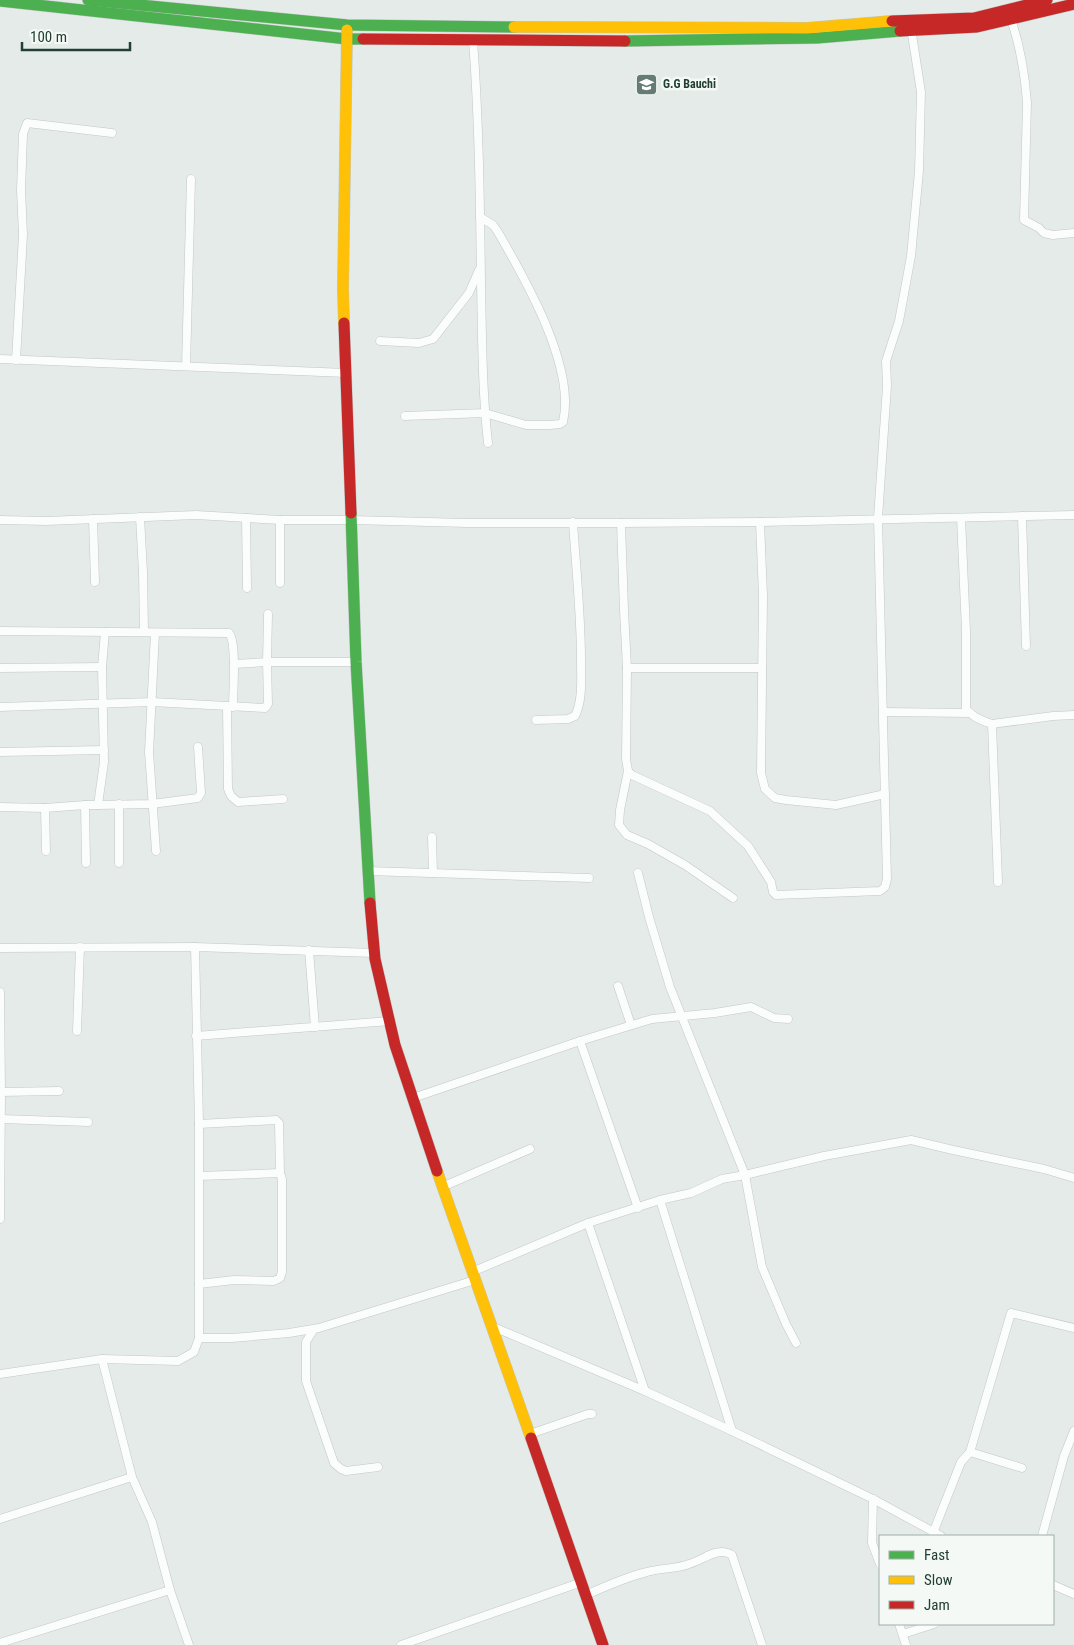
<svg xmlns="http://www.w3.org/2000/svg" width="1074" height="1645" font-family="'Roboto Condensed',sans-serif">
<rect width="100%" height="100%" fill="#e5ebe8"/>
<g fill="none" stroke-linecap="round" stroke-linejoin="round">
<defs>
<g id="street">
<path d="M1011,19C1020,46 1025,75 1027,103L1024,220L1039,228L1044,233L1053,235L1074,233"/>
<path d="M473,40C479,120 480,200 481,280C482,334 482,389 488,443"/>
<polyline points="380,341 419,343 433,339 469,293 479,270"/>
<polyline points="0,359 346,373"/>
<polyline points="16,360 23,235 21,190 23,134 27,123 112,133"/>
<polyline points="186,366 191,179"/>
<path d="M405,416L485,413L526,425H550L560,424L563,422C576,367 525,279 498,232L493,225L480,217"/>
<polyline points="1022,516 1026,646"/>
<polyline points="140,517 143,572 144,631"/>
<polyline points="246,518 247,588"/>
<path d="M961,518L966,631V709C972,717 982,721 992,724L1053,716L1074,715"/>
<polyline points="93,519 95,582"/>
<polyline points="0,520 46,521 196,515 280,520 351,520 467,523 621,523 760,522 1074,515"/>
<polyline points="280,520 280,583"/>
<polyline points="760,522 763,596 761,773 765,789 775,798 786,800 836,805 885,794"/>
<polyline points="621,523 624,610 627,668 626,759 628,771 620,810 619,825 627,835 648,844 685,865 733,898"/>
<path d="M0,631L229,633C237,642 233,692 233,707"/>
<polyline points="155,633 149,752 156,851"/>
<polyline points="234,664 267,662 268,614"/>
<polyline points="0,668 102,667"/>
<polyline points="627,668 762,668"/>
<polyline points="0,707 152,702 265,708 268,704 267,662 356,662"/>
<polyline points="227,707 228,789 231,796 238,802 283,799"/>
<polyline points="883,712 970,713"/>
<path d="M536,720L568,719L575,716C583,700 581,678 581,660C581,614 576,568 573,522"/>
<polyline points="992,724 998,882"/>
<polyline points="0,752 104,750"/>
<polyline points="628,771 632,775 710,811 748,846 771,882 773,892 776,895 880,891 885,887 887,879 878,518 887,386 886,361 899,321 911,256 919,171 921,92 911,28"/>
<polyline points="119,804 119,863"/>
<polyline points="98,805 152,804 198,798 201,793 198,747"/>
<polyline points="0,807 45,808 85,805"/>
<polyline points="45,808 46,851"/>
<polyline points="432,837 433,873"/>
<polyline points="86,863 85,805 98,805 104,762 102,667 105,632"/>
<polyline points="367,871 589,878"/>
<polyline points="638,873 649,917 670,987 745,1175 762,1267 786,1324 796,1343"/>
<polyline points="0,948 195,947 374,953"/>
<polyline points="309,950 315,1027"/>
<polyline points="618,986 631,1025"/>
<polyline points="0,992 1,1092 0,1219"/>
<polyline points="77,1031 80,947"/>
<polyline points="196,1036 390,1021"/>
<polyline points="580,1041 638,1208"/>
<polyline points="1,1092 59,1091"/>
<polyline points="413,1098 580,1041 652,1019 715,1013 751,1007 774,1018 788,1019"/>
<polyline points="1,1119 88,1122"/>
<polyline points="199,1124 276,1120 279,1123 280,1173 282,1179 282,1272 280,1278 274,1281 234,1280 199,1284"/>
<polyline points="199,1176 280,1173"/>
<polyline points="442,1187 530,1149"/>
<polyline points="660,1200 732,1431"/>
<polyline points="588,1223 645,1391"/>
<polyline points="472,1272 588,1223 660,1200 691,1193 722,1179 745,1175 824,1156 911,1140 953,1150 1044,1169 1074,1178"/>
<polyline points="491,1326 645,1391 732,1431 873,1499 941,1536"/>
<polyline points="314,1329 306,1342 306,1381 334,1463 341,1469 346,1471 378,1467"/>
<polyline points="199,1338 232,1338 289,1333 319,1328 475,1280"/>
<polyline points="102,1359 132,1477 152,1522 170,1590 189,1645"/>
<polyline points="0,1374 102,1359 178,1361 194,1352 199,1338 199,1124 195,947"/>
<polyline points="530,1434 588,1414 592,1414"/>
<polyline points="970,1452 1022,1468"/>
<polyline points="873,1499 872,1543 880,1564"/>
<polyline points="0,1519 132,1477"/>
<polyline points="933,1533 961,1462 970,1452 1011,1313 1074,1328"/>
<polyline points="1042,1536 1064,1456 1074,1431"/>
<polyline points="1053,1585 1074,1594"/>
<path d="M586,1595C606,1586 626,1577 647,1572C661,1568 676,1569 689,1564C704,1560 717,1546 732,1555L762,1645"/>
<polyline points="899,1624 906,1645"/>
<polyline points="903,1634 934,1624"/>
<polyline points="0,1643 170,1590"/>
<polyline points="401,1645 582,1582"/>
</g>
<g id="fast">
<polyline points="88,0 347,25 514,27"/>
<polyline points="0,1 347,39 363,39"/>
<polyline points="625,41 817,38 900,31"/>
<polyline points="351,513 356,662 370,903"/>
</g>
<g id="slow">
<polyline points="514,27 807,28 892,21"/>
<polyline points="344,323 343,289 347,30"/>
<polyline points="437,1171 531,1438"/>
</g>
<g id="jam">
<polyline points="892,21 974,18 1047,0"/>
<polyline points="900,31 977,27 1074,4"/>
<polyline points="363,39 625,41"/>
<polyline points="344,323 351,513"/>
<polyline points="370,903 375,959 395,1045 437,1171"/>
<polyline points="531,1438 603,1645"/>
</g>
</defs>
<use href="#street" stroke="#c2c8c5" stroke-width="9"/>
<use href="#fast" stroke="#c1c8c5" stroke-width="12"/>
<use href="#slow" stroke="#c1c8c5" stroke-width="12"/>
<use href="#jam" stroke="#c1c8c5" stroke-width="12"/>
<use href="#street" stroke="#fbfcfc" stroke-width="8"/>
<use href="#fast" stroke="#4caf50" stroke-width="11"/>
<use href="#slow" stroke="#ffc107" stroke-width="11"/>
<use href="#jam" stroke="#c62828" stroke-width="11"/>
</g>
<defs>
<symbol id="school-square" viewBox="-11 -11 22 22"><rect x="-9" y="-9" width="18" height="18" rx="4" fill="#667b73" stroke="#f4f9f6"/><path d="M0-5L7-2L0 1L-7-2ZM-4 1L0 2.5L4 1V4Q0 6-4 4Z" fill="#fff"/></symbol>
</defs>
<g fill-rule="evenodd">
<use href="#school-square" x="634" y="72" width="25" height="25"/>
</g>
<g text-anchor="middle" stroke-width="5" stroke-linejoin="round" paint-order="stroke">
<g font-size="12" font-weight="bold" fill="#223f34" stroke="#f4f9f6" text-anchor="start">
<text x="663" y="88">G.G Bauchi</text>
</g>
</g>
<rect x="879" y="1535" width="175" height="90" fill="#f4f9f6" stroke="#a0afa8"/>
<rect x="889" y="1551" width="25" height="8" fill="#4caf50" stroke="#a0afa8"/>
<text x="924" y="1560" font-size="15" fill="#223f34">Fast</text>
<rect x="889" y="1576" width="25" height="8" fill="#ffc107" stroke="#a0afa8"/>
<text x="924" y="1585" font-size="15" fill="#223f34">Slow</text>
<rect x="889" y="1601" width="25" height="8" fill="#c62828" stroke="#a0afa8"/>
<text x="924" y="1610" font-size="15" fill="#223f34">Jam</text>
<path d="M22 42v8h108v-8" fill="none" stroke="#223f34" stroke-width="2.5"/>
<text x="30" y="42" font-size="15" fill="#223f34" stroke="#f4f9f6" stroke-width="4" paint-order="stroke">100 m</text>
</svg>
